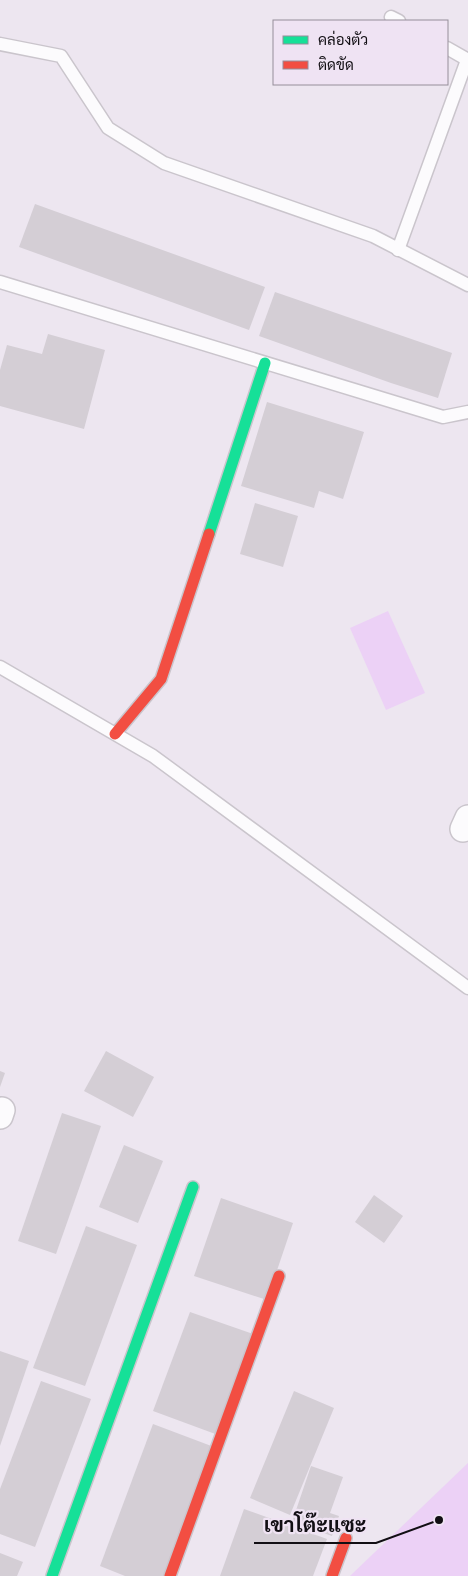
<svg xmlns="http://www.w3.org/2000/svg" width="468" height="1576" font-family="Spectral,Sarabun,serif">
<rect width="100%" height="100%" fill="#ede6f0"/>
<g fill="#ecd1f6">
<polygon points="388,611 425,693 386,710 350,628"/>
<polygon points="468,1463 468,1576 350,1576"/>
</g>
<g fill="#d4ced5">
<polygon points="35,204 265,287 249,330 19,247"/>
<polygon points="275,292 452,353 438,398 391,383 259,336"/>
<polygon points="48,334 105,350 84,429 0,406 0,370 7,345 42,354"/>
<polygon points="267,402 364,432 343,499 319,491 314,508 241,486"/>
<polygon points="255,503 298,516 283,567 240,554"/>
<polygon points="106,1051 154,1077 133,1117 84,1091"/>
<polygon points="0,1071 5,1073 0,1087"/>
<polygon points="62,1113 101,1126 56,1254 18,1241"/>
<polygon points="124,1145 163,1161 138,1223 99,1207"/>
<polygon points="374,1195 403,1216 384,1243 355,1222"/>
<polygon points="221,1198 293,1223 267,1300 194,1276"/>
<polygon points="86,1226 137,1245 85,1386 33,1368"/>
<polygon points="190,1312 256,1335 218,1435 153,1411"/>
<polygon points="0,1351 29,1361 0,1446"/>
<polygon points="41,1381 91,1399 35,1547 0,1534 0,1489"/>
<polygon points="294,1391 334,1408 290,1515 250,1498"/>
<polygon points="153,1424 214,1447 166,1576 125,1576 100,1566"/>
<polygon points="311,1466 343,1477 330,1513 339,1516 332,1536 292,1522"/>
<polygon points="244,1509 327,1539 313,1576 220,1576"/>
<polygon points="0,1553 23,1562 17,1576 0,1576"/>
</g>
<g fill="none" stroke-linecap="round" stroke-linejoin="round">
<defs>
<g id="lane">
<polyline points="391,17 399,21"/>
<polyline points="0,44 61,56 108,128 164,163 373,236 468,285"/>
<polyline points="447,48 468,60"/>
<polyline points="398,250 467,60"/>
<polyline points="0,282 443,417 468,412"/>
<polyline points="0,667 153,756 468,988"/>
</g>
<g id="street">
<polyline points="463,829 468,818"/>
<polyline points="0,1116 2,1110"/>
</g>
<g id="fast">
<polyline points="209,534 265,363"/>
<polyline points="52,1576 193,1187"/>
</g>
<g id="jam">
<polyline points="115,734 161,679 209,534"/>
<polyline points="170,1576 279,1276"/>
<polyline points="332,1576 346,1538"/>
</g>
</defs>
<use href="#lane" stroke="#cac5cc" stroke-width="15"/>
<use href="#street" stroke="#cac5cc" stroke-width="28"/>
<use href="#fast" stroke="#cac5cc" stroke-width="14"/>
<use href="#jam" stroke="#cac5cc" stroke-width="14"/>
<use href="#lane" stroke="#fcfbfd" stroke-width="12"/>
<use href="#street" stroke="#fcfbfd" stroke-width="25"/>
<use href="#fast" stroke="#16e098" stroke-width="11"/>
<use href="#jam" stroke="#f24e42" stroke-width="11"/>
</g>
<path fill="none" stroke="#110e13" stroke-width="2" d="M439 1520L376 1543H254"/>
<circle fill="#110e13" stroke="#efe3f3" stroke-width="2" cx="439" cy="1520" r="5"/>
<g font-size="21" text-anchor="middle" font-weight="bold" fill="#110e13" stroke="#efe3f3" stroke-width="4.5" stroke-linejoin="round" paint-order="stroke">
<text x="315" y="1532">เขาโต๊ะแซะ</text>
</g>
<rect x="273" y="20" width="175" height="65" fill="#efe3f3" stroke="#968e99"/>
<rect x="283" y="36" width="25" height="8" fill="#16e098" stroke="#968e99"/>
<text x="318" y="45" font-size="15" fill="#110e13">คล่องตัว</text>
<rect x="283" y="61" width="25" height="8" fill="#f24e42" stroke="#968e99"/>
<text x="318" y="70" font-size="15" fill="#110e13">ติดขัด</text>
</svg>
